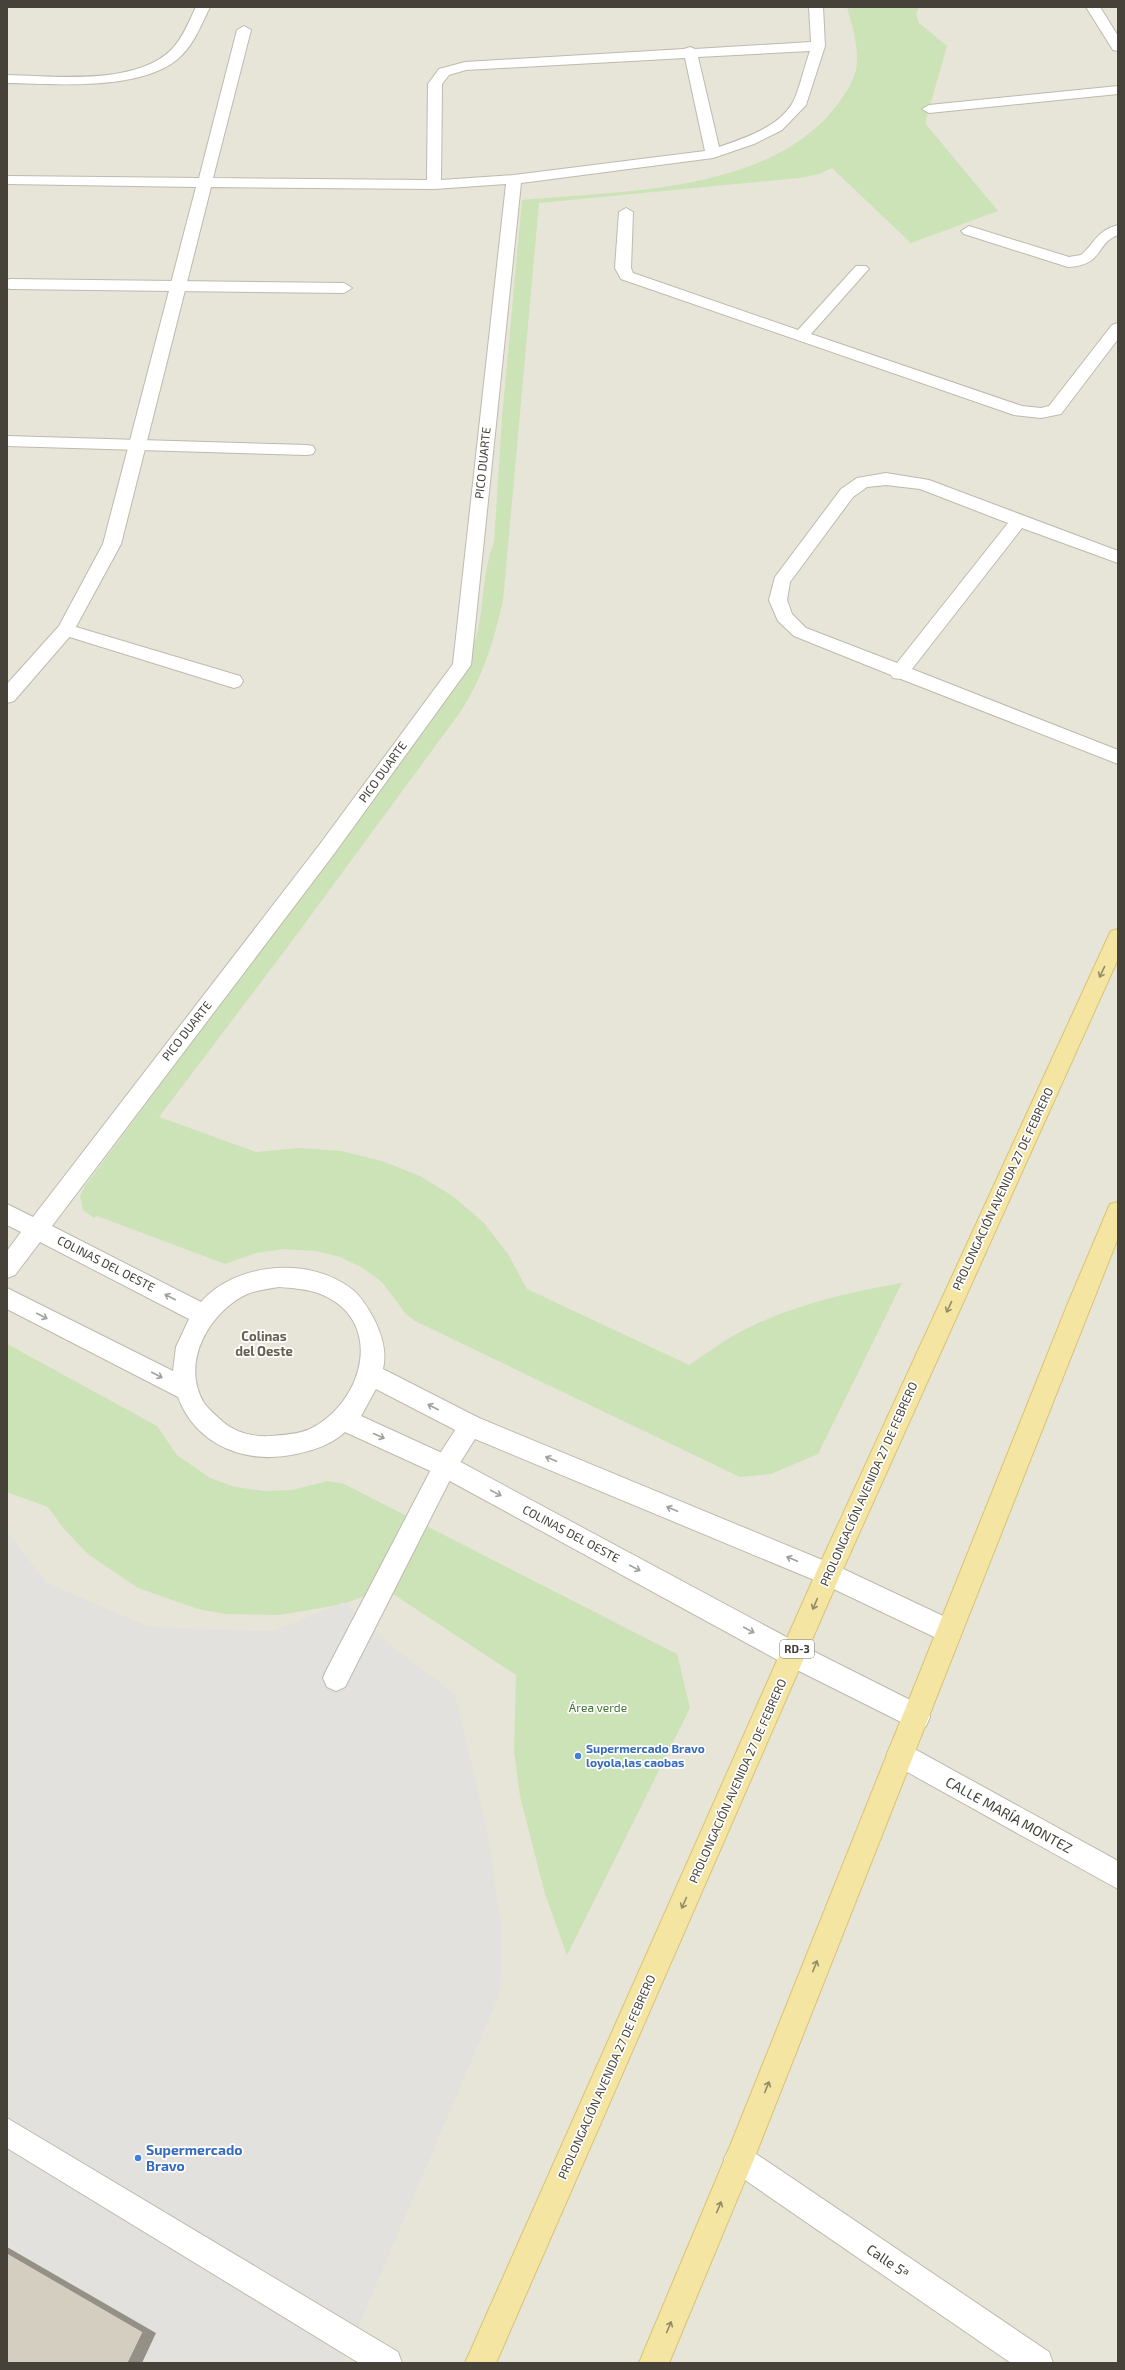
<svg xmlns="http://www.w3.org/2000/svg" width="1125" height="2370" font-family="'Exo 2',sans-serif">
<rect width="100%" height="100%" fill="#f3f1ea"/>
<rect fill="#e7e4d8" x="7" y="7" width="1111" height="2356"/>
<g fill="#cbe3b7">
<path d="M847,7H920L916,13L919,23L947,46L925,123L998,211L911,243L832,168L819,174L799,178L539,203L503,601C494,640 483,677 461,711L289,945L159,1117L256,1152L299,1148L341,1151L382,1161L420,1176L454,1197L484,1223L508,1254L527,1289L689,1365C705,1355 721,1342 738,1333C789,1306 845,1293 902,1283L818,1454L771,1474L740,1477L415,1321L406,1314L382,1282L363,1268L340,1257L316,1251L283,1249L256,1253L225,1264L97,1216L94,1218L83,1210L80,1196L85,1186L437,713C453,687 471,660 478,630C484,600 483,570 494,542L502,419L522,200C619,191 757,193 828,116C840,102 851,88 856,70C860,50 852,26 847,7Z"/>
<polygon points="7,1344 157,1426 177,1455 210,1478 235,1487 264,1491 292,1490 328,1481 344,1484 677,1654 690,1708 567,1955 545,1894 520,1796 514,1751 516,1675 384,1588 344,1604 279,1615 226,1614 198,1609 138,1588 88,1554 64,1529 48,1507 7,1492"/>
</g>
<polygon fill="#e2e1de" points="7,1532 47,1583 149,1627 274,1631 344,1602 395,1649 455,1694 486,1826 502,1928 500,1993 343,2363 142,2363 156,2333 7,2247"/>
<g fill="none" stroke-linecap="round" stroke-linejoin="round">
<defs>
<g id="lane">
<polygon points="10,279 344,283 352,288 344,293 10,289 7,288 7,280"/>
<polygon points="7,436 307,445 313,446 315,450 313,454 307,455 7,446"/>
<path d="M886,473L929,480L1118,551V563L1022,528L912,669L1118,750V764L901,679L893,678L891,675L794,636L778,621L769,600L775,577L841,489L857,478ZM886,485L920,489L1008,523L897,663L806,628L792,614L787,600L790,582L853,497L867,487Z"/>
<polygon points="66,624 240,676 243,681 240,686 234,688 60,634 57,630 60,626"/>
<polygon points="471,1415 479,1418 483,1426 453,1474 345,1687 336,1691 327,1687 323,1678 327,1669 437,1458 463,1418"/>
<polygon points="900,1741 1118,1861 1118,1889 891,1763 887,1754 891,1745"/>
<polygon points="7,2118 398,2352 402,2363 359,2363 7,2148"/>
<polygon points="739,2144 749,2149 1049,2352 1053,2363 1011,2363 729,2169 724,2159 729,2149"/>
</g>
<g id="street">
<path d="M196,7H210C202,23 195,42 182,55C146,92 55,84 7,83V75C54,76 136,86 172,49C183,38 189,21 196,7Z"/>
<path d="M809,7H823L825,46L806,105L782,130L754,144L713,158L521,183L471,665L334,854L52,1226L201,1302C236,1262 311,1256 353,1290C362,1298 368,1308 374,1319C382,1335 387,1352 383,1369L479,1418L837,1566L958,1623L962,1632L958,1641L949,1644L819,1582L463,1434L376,1389L361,1416L453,1458L803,1646L926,1708L930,1717L926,1726L917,1730L785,1664L437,1474L345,1432C331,1445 314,1450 296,1454C247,1465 196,1446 178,1397L7,1309V1288L173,1371L176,1347L189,1319L40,1242L15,1275L7,1278V1251L21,1232L7,1225V1204L33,1217L320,844L453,664L506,184L434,189L211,187L121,544L72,634L14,701L7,703V684L59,626L103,544L196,187L7,184V176L199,178L237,30L244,26L251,30L213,178L427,180L428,84L439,69L465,62L684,49L690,47L695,49L811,42ZM810,51C805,64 799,92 792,104C777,128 744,138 719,147L698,57ZM685,58L705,151L514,175L441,180L442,84L449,75L466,70ZM279,1287C292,1288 306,1289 318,1293C386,1318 365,1402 310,1429C300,1434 283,1435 271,1436C254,1437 236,1433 223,1422C217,1416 209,1410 204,1403C180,1363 209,1312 247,1294C257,1290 268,1289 279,1287Z"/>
<polygon points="1086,7 1100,7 1118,36 1118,51 1113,50"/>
<polygon points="1118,86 1118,94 929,113 922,109 929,105"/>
<polygon points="626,208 633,212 631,268 633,273 798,330 856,266 866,266 869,269 866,272 811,334 1022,406 1041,408 1049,406 1112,325 1118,323 1118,339 1061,414 1041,418 1014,415 621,279 615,268 619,212"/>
<path d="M1118,225V235C1095,243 1105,265 1068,267L964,234L961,231L969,226L1069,257L1081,255C1096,242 1096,231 1118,225Z"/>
</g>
<g id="primary">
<polygon points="1118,929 1118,959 839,1578 496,2363 465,2363 819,1566 1108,937 1111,931"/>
<polygon points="1118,1202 1118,1238 754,2159 669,2363 639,2363 726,2156 1068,1303 1110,1204"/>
</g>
</defs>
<use href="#lane" stroke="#bebaad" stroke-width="2"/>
<use href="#street" stroke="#bebaad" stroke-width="2"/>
<use href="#primary" stroke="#d8c473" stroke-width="2"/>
<use href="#lane" fill="#fff" fill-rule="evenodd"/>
<use href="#street" fill="#fff" fill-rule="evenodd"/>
<use href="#primary" fill="#f4e5a2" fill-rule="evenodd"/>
</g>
<polygon fill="#949086" points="7,2247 156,2333 142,2363 128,2363 7,2253"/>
<polygon fill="#d4cec0" stroke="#949086" points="7,2253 143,2332 128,2363 7,2363"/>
<defs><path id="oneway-shaft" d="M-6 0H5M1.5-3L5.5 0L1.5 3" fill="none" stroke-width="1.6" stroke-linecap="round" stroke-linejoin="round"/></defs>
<g stroke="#948b68">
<use href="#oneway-shaft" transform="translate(1102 972) rotate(115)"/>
<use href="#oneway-shaft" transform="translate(949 1307) rotate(115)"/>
<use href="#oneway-shaft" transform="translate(815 1604) rotate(113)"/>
<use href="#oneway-shaft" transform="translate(684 1903) rotate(114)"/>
<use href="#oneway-shaft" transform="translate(815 1966) rotate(-68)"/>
<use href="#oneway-shaft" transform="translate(767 2087) rotate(-68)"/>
<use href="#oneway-shaft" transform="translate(719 2207) rotate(-67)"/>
<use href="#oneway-shaft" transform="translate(669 2327) rotate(-67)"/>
</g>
<g stroke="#a2a09c">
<use href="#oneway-shaft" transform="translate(170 1297) rotate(-153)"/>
<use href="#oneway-shaft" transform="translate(42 1316) rotate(27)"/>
<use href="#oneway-shaft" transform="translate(157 1375) rotate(27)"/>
<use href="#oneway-shaft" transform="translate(433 1407) rotate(-153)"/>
<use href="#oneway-shaft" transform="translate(379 1436) rotate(24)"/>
<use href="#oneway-shaft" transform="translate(551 1459) rotate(-157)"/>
<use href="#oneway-shaft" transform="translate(496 1493) rotate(28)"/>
<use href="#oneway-shaft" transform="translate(672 1509) rotate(-157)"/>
<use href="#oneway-shaft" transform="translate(792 1559) rotate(-157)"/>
<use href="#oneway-shaft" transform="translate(635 1568) rotate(28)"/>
<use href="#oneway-shaft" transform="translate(749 1630) rotate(28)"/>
</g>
<g fill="#3f7fe0" stroke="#fff" stroke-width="1.5">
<circle cx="578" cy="1756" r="4"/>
<circle cx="138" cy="2158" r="4"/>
</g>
<g text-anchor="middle" stroke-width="3.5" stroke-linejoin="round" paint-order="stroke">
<rect fill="#fff" stroke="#7e7b74" stroke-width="1" x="780" y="1640" width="34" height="18" rx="3"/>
<g font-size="11" font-weight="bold" fill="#464239">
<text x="797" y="1653">RD-3</text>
</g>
<g font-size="12" fill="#464239" stroke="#fff">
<text transform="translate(483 463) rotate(-84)" y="4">PICO DUARTE</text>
<text transform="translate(383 772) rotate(-54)" y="4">PICO DUARTE</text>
<text transform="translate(187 1031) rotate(-52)" y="4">PICO DUARTE</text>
<text transform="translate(1003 1189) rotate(-65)" y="4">PROLONGACIÓN AVENIDA 27 DE FEBRERO</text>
<text transform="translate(106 1264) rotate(27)" y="4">COLINAS DEL OESTE</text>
<text transform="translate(869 1484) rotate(-66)" y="4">PROLONGACIÓN AVENIDA 27 DE FEBRERO</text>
<text transform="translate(571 1534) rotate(28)" y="4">COLINAS DEL OESTE</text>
<text transform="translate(738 1781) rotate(-66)" y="4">PROLONGACIÓN AVENIDA 27 DE FEBRERO</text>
<text transform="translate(607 2077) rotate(-66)" y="4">PROLONGACIÓN AVENIDA 27 DE FEBRERO</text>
</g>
<g font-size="12" fill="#437331" stroke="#fff">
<text x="598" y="1712">Área verde</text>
</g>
<g font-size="12" font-weight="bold" fill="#366cbe" stroke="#fff" text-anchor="start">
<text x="586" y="1753">Supermercado Bravo<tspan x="586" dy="14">loyola,las caobas</tspan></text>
</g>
<g font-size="13" font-weight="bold" fill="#686151" stroke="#fff">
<text x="264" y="1341">Colinas<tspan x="264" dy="15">del Oeste</tspan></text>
</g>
<g font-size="14" fill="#464239" stroke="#fff">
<text transform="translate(1009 1815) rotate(29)" y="5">CALLE MARÍA MONTEZ</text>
<text transform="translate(888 2261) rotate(34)" y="5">Calle 5ª</text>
</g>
<g font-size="14" font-weight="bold" fill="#366cbe" stroke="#fff" text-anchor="start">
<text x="146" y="2155">Supermercado<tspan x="146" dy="16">Bravo</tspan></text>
</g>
</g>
<rect width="1125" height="2370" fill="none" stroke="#464239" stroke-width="16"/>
</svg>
